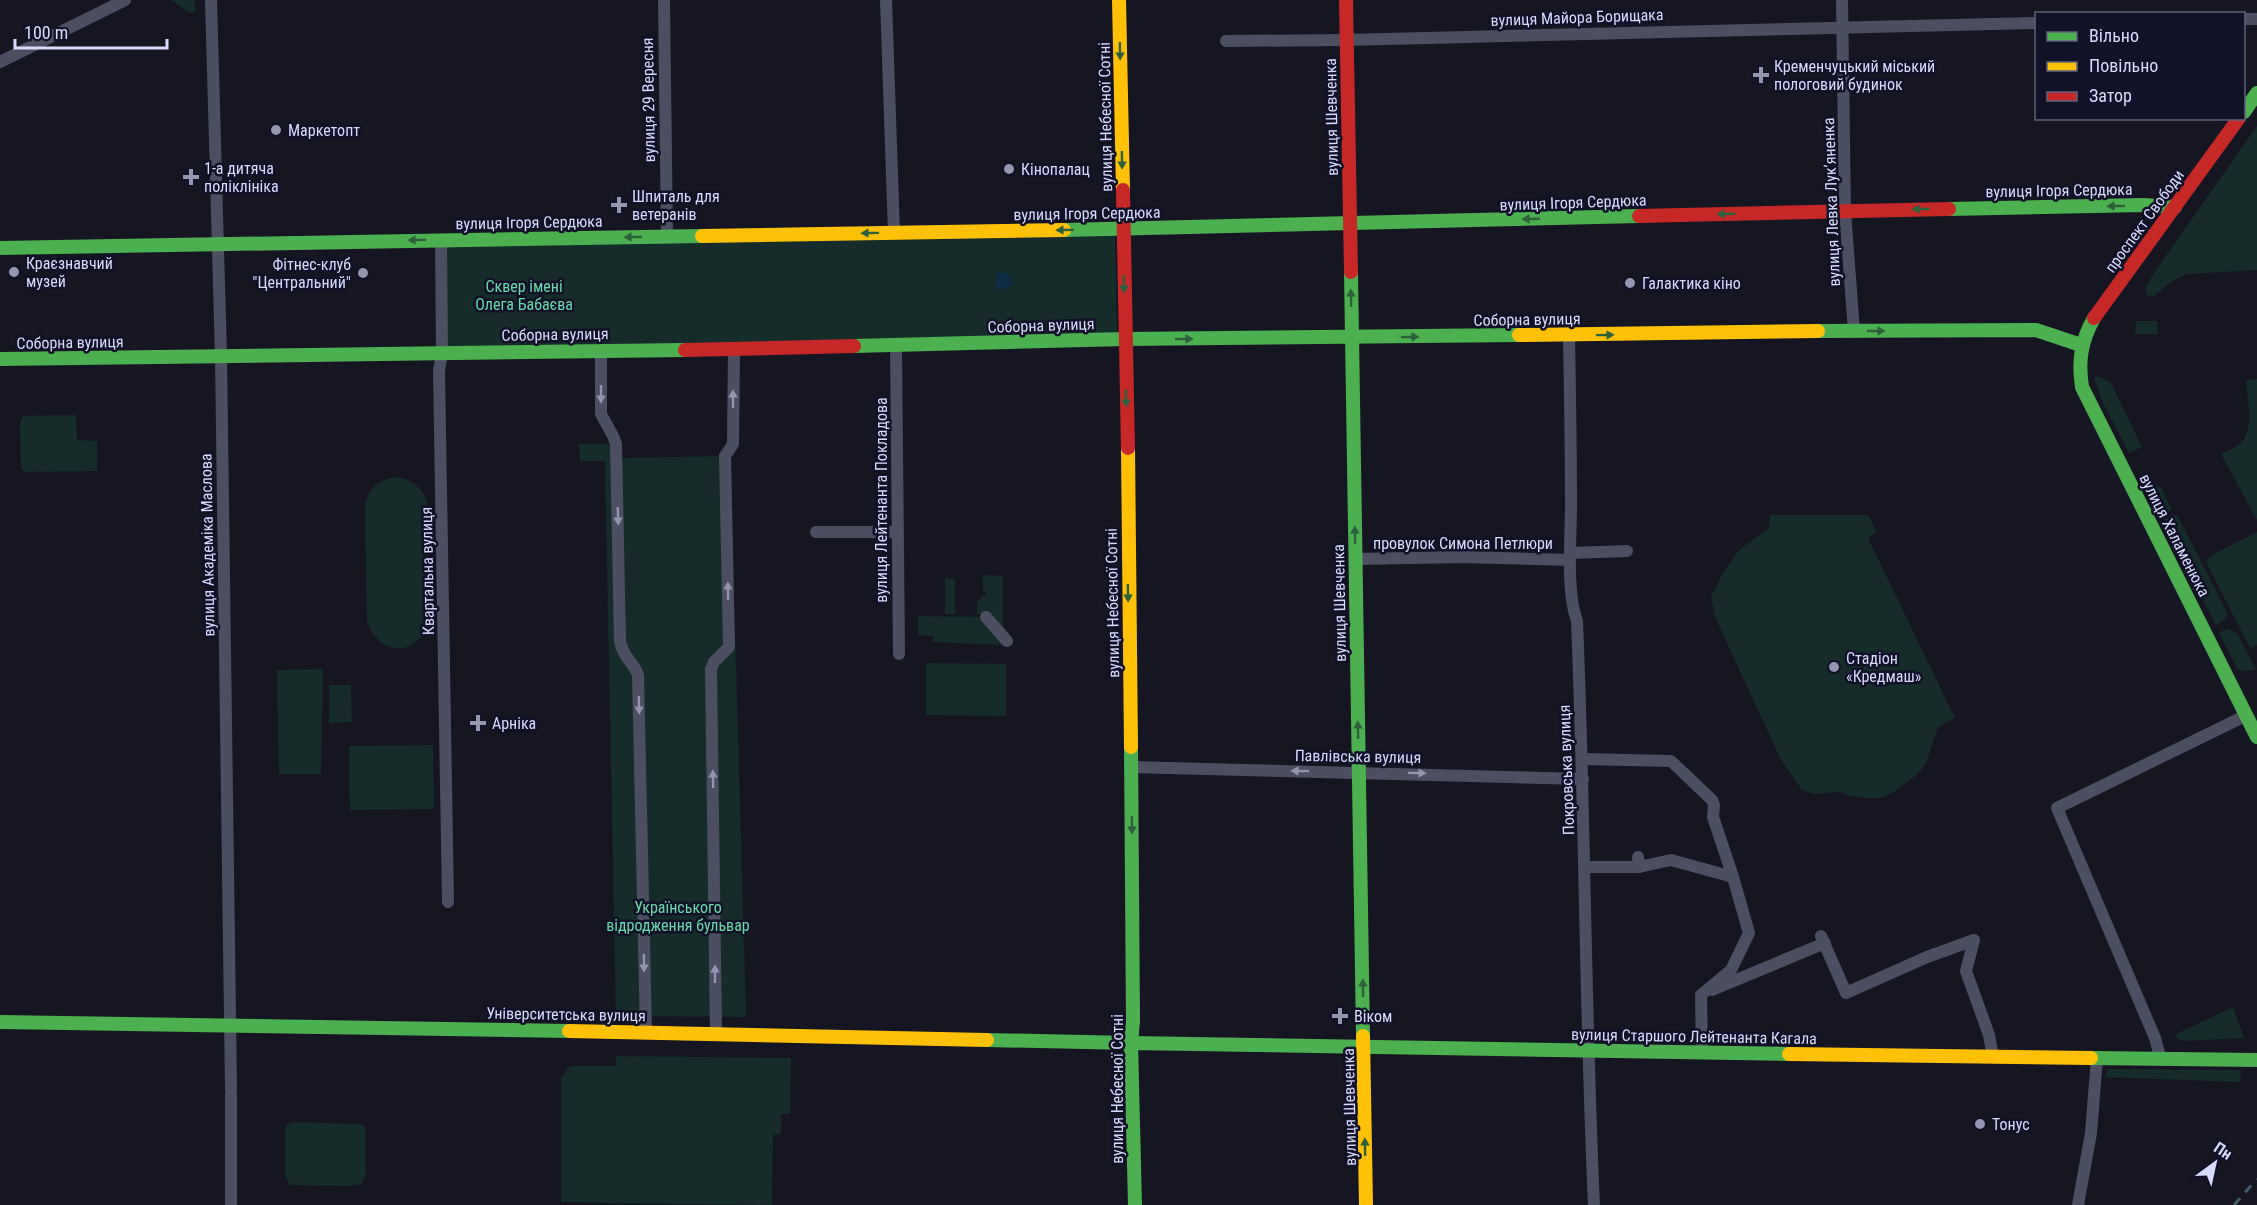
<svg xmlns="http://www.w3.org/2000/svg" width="2257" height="1205" font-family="'Roboto Condensed',sans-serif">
<rect width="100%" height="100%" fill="#161622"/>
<g fill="#152c2a">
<polygon points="171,0 195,0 195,11 190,13"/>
<polygon points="2257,126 2257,270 2187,274 2172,281 2154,296 2147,295 2145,288 2156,270"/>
<polygon points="1115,229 1117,339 442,353 441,240"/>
<polygon points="2136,321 2157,321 2158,334 2135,334"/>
<polygon points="2094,377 2100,377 2111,383 2142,447 2129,453 2102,401"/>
<path d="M2257,379V520L2221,454C2226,451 2233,449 2238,445C2256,433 2247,399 2246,380Z"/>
<polygon points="76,415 77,440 97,441 97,471 27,472 21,469 20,423 23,416"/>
<polygon points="579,444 616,444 616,458 730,456 746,1017 616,1016 605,461 580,461"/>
<path d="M397,477C413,480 421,487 427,501L429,622C417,658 379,657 367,621L365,505C370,486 378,480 397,477Z"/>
<polygon points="2152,485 2161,487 2172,510 2163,514 2156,510 2148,490"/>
<polygon points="1770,515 1869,515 1876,532 1868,538 1955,718 1938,727 1926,763 1918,774 1895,791 1882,798 1865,798 1850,796 1841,792 1814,794 1802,790 1781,760 1715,617 1711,597 1722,575 1739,550 1769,528"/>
<polygon points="2174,515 2178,517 2227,612 2227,615 2223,621 2216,625 2163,523 2165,519"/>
<polygon points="2257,532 2257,645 2250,648 2208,566 2207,560 2212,555"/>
<polygon points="983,575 1003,576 1003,636 1007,645 933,642 933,636 918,635 918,616 986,617 986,614 977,614 977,600 981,600 981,596 986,595 986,592 983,591"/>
<polygon points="945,578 955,579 955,614 945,614"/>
<polygon points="2227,629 2237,633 2256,670 2242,671 2237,668 2219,633"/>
<polygon points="926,663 1006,664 1006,716 926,715"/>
<polygon points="323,669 321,774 279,774 277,670"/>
<polygon points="329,685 351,685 352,722 329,723"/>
<polygon points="433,745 434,809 350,810 349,746"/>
<polygon points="2233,1007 2244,1038 2182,1041 2175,1037 2176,1034"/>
<polygon points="616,1056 791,1058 790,1114 781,1114 781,1134 773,1135 772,1205 561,1202 561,1078 570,1066 616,1066"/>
<polygon points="2108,1069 2241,1070 2240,1082 2105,1077"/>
<polygon points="293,1122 361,1124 365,1127 366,1175 361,1184 345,1186 290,1185 285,1176 285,1128 288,1124"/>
</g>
<polygon fill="#112b44" points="996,273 1008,273 1014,283 1006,289 995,289"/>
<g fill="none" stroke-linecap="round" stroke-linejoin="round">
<g stroke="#4c4e62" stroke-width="12">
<polyline points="211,0 221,356 231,1090"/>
<polyline points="664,0 667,236"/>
<polyline points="886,0 894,233"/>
<polyline points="1842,0 1845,211 1854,331"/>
<polyline points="2244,19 2257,19"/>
<polyline points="1226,41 1345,40 2036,23"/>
<polyline points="0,62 125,0"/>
<polyline points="441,240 442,353 439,371 448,902"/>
<path d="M1569,335C1570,392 1571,449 1571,506C1571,538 1566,592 1577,621C1585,816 1585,1010 1594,1205"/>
<polyline points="896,345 899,654"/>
<path d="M601,350V414L613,436L616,444L620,641C623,658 633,661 638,675L646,1032"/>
<polyline points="816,532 897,532"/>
<polyline points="1570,553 1627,551"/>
<polyline points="1355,559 1464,557 1570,560"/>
<polyline points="986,617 1007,641"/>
<polyline points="1583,759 1671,761 1712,800 1714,805 1713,817 1733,877 1749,933 1731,970 1701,995 1702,1053"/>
<polyline points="1131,767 1583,779"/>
<polyline points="1584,867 1639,867 1638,857"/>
<polyline points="1639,867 1671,860 1733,877"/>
<polyline points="1821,936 1846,993 1927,957 1974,940 1966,971 1989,1035 1993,1057"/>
<polyline points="1712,990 1825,943"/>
<polyline points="716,1033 711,669 714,662 729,647 725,456 733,444 734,349"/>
<polyline points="2161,1060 2155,1038 2057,808 2247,715"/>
<polyline points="231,1095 231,1205"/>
<polyline points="2078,1205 2091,1133 2097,1058"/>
</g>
<g stroke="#4caf50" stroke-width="14">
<polyline points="2244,112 2257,93"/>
<polyline points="1949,209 2143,205 2175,207"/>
<polyline points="1064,230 1639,216"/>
<polyline points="0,248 702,236"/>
<polyline points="1351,272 1363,1036"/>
<path d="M2094,318C2081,341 2078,361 2082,387L2257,737"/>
<polyline points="1818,331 2036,330 2081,345"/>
<polyline points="854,346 1125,339 1519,335"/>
<polyline points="0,359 685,350"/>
<polyline points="0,1022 569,1031"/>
<polyline points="987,1040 1131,1043 1133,1021 1131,747"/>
<polyline points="2091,1058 2257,1060"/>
<polyline points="1135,1205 1131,1043 1789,1054"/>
</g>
<g stroke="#ffc107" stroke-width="14">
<polyline points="1119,0 1123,190"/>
<polyline points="702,236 1064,230"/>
<polyline points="1519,335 1818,331"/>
<polyline points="1128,448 1131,747"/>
<polyline points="569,1031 987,1040"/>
<polyline points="1363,1036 1366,1205"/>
<polyline points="1789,1054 2091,1058"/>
</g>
<g stroke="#c62828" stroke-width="14">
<polyline points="1346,0 1351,272"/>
<polyline points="1123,190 1128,448"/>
<polyline points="1639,216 1949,209"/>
<polyline points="2094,318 2239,118"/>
<polyline points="685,350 854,346"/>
</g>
<polyline stroke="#445c67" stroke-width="3" stroke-dasharray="9 8" stroke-linecap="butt" points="2234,1205 2257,1179"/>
</g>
<defs><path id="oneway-solid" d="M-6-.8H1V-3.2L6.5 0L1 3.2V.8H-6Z" transform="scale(1.5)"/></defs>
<g fill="#2e603c">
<use href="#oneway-solid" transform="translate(1120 51) rotate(89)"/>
<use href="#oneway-solid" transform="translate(1122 160) rotate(89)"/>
<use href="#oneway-solid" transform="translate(2116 206) rotate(179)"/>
<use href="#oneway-solid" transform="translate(1921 209) rotate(179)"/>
<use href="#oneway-solid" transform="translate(1726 214) rotate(178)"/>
<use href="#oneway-solid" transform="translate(1531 219) rotate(178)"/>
<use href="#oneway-solid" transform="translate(1065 230) rotate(179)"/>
<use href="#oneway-solid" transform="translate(870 233) rotate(179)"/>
<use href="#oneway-solid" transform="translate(633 237) rotate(179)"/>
<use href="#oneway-solid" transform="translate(417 240) rotate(179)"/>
<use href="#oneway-solid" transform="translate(1124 284) rotate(89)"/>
<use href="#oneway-solid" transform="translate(1351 298) rotate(-91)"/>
<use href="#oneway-solid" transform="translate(1876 331)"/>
<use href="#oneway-solid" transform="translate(1605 335) rotate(-1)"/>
<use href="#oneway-solid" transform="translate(1410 337) rotate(-1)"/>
<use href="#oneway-solid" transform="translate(1184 339)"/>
<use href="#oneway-solid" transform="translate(1126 398) rotate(89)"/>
<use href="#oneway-solid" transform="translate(1355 535) rotate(-91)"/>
<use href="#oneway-solid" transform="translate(1128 593) rotate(89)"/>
<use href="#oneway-solid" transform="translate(1358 730) rotate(-91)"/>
<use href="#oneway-solid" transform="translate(1132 825) rotate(89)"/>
<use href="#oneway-solid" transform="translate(1363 988) rotate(-91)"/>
<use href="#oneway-solid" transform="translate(1365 1147) rotate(-91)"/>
</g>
<g fill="#9294b0">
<use href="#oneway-solid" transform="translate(601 394) rotate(90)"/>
<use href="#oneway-solid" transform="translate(733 399) rotate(-90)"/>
<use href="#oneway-solid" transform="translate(618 516) rotate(88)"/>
<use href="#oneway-solid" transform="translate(728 591) rotate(-91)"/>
<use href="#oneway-solid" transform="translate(639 705) rotate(89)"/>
<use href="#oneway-solid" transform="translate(1300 771) rotate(-179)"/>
<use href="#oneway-solid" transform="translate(1417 773) rotate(1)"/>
<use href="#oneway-solid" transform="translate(713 779) rotate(-91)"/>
<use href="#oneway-solid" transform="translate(644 963) rotate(89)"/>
<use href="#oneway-solid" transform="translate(715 974) rotate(-90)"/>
</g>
<g fill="#9596b0" stroke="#111127" stroke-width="2">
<path d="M1758 66h6v6h6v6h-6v6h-6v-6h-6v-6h6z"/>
<circle cx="276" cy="130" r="6"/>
<circle cx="1009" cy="169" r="6"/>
<path d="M188 168h6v6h6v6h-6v6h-6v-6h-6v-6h6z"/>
<path d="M616 196h6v6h6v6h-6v6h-6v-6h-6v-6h6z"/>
<circle cx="14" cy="272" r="6"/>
<circle cx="363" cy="273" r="6"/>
<circle cx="1630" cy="283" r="6"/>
<circle cx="1834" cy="667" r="6"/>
<path d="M475 714h6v6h6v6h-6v6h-6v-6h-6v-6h6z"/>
<path d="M1337 1007h6v6h6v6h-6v6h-6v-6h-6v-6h6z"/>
<circle cx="1980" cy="1124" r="6"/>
</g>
<g text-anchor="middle" stroke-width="5" stroke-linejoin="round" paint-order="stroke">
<g font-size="16" fill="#d9dbfd" stroke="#111127">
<text transform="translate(1577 17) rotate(-2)" y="6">вулиця Майора Борищака</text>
<text transform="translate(648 100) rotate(-91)" y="6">вулиця 29 Вересня</text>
<text transform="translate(1105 117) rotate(-91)" y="6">вулиця Небесної Сотні</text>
<text transform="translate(1331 117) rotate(-91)" y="6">вулиця Шевченка</text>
<text transform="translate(2059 190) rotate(-1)" y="6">вулиця Ігоря Сердюка</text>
<text transform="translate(1573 202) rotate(-2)" y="6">вулиця Ігоря Сердюка</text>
<text transform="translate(1831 202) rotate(-92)" y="6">вулиця Левка Лукʼяненка</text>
<text transform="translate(1087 213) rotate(-1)" y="6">вулиця Ігоря Сердюка</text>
<text transform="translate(2144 221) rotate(-54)" y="6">проспект Свободи</text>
<text transform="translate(529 222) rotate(-1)" y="6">вулиця Ігоря Сердюка</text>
<text transform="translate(1527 319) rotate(-1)" y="6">Соборна вулиця</text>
<text transform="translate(1041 325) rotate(-2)" y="6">Соборна вулиця</text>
<text transform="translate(555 334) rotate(-1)" y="6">Соборна вулиця</text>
<text transform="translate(70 342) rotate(-1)" y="6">Соборна вулиця</text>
<text transform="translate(881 500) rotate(-90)" y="6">вулиця Лейтенанта Покладова</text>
<text transform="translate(2175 535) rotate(63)" y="6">вулиця Халаменюка</text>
<text x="1463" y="549">провулок Симона Петлюри</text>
<text transform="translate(207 545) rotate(-91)" y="6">вулиця Академіка Маслова</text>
<text transform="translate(427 571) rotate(-91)" y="6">Квартальна вулиця</text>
<text transform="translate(1112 603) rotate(-91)" y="6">вулиця Небесної Сотні</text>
<text transform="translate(1339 603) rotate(-91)" y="6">вулиця Шевченка</text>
<text transform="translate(1358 756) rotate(1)" y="6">Павлівська вулиця</text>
<text transform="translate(1566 770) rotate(-92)" y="6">Покровська вулиця</text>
<text transform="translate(566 1014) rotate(1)" y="6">Університетська вулиця</text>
<text transform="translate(1694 1036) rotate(1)" y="6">вулиця Старшого Лейтенанта Кагала</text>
<text transform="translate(1117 1089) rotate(-90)" y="6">вулиця Небесної Сотні</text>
<text transform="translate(1349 1107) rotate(-91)" y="6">вулиця Шевченка</text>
</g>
<g font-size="16" fill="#d9dbfd" stroke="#111127" text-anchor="start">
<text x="1774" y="72">Кременчуцький міський<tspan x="1774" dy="18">пологовий будинок</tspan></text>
<text x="288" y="136">Маркетопт</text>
<text x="204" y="174">1-а дитяча<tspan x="204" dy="18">поліклініка</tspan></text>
<text x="1021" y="175">Кінопалац</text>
<text x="632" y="202">Шпиталь для<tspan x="632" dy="18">ветеранів</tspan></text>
<text x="26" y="269">Краєзнавчий<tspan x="26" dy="18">музей</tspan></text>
<text x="351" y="270" text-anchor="end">Фітнес-клуб<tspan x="351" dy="18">"Центральний"</tspan></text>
<text x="1642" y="289">Галактика кіно</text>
<text x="1846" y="664">Стадіон<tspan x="1846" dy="18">«Кредмаш»</tspan></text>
<text x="492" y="729">Арніка</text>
<text x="1354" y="1022">Віком</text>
<text x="1992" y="1130">Тонус</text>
</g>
<g font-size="16" fill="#68d9aa" stroke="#111127">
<text x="524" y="292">Сквер імені<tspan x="524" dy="18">Олега Бабаєва</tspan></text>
<text x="678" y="913">Українського<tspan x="678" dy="18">відродження бульвар</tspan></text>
</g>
</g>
<rect x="2035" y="12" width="210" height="108" fill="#111127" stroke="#61627d" stroke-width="1.5"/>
<rect x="2047" y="32" width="30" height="9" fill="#4caf50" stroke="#61627d" stroke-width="1.5"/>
<text x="2089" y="42" font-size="18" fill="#d9dbfd">Вільно</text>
<rect x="2047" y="62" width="30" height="9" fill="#ffc107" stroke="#61627d" stroke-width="1.5"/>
<text x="2089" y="72" font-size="18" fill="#d9dbfd">Повільно</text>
<rect x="2047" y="92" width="30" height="9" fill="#c62828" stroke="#61627d" stroke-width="1.5"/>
<text x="2089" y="102" font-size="18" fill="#d9dbfd">Затор</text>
<g transform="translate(2215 1163) rotate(33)" stroke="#111127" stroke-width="4.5" paint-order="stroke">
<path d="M0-4.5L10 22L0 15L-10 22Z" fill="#d9dbfd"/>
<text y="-9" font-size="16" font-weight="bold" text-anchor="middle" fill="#d9dbfd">Пн</text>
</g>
<path d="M15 39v9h152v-9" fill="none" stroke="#d9dbfd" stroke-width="3"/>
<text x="24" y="39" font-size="18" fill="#d9dbfd" stroke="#111127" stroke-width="4.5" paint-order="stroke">100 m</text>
</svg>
